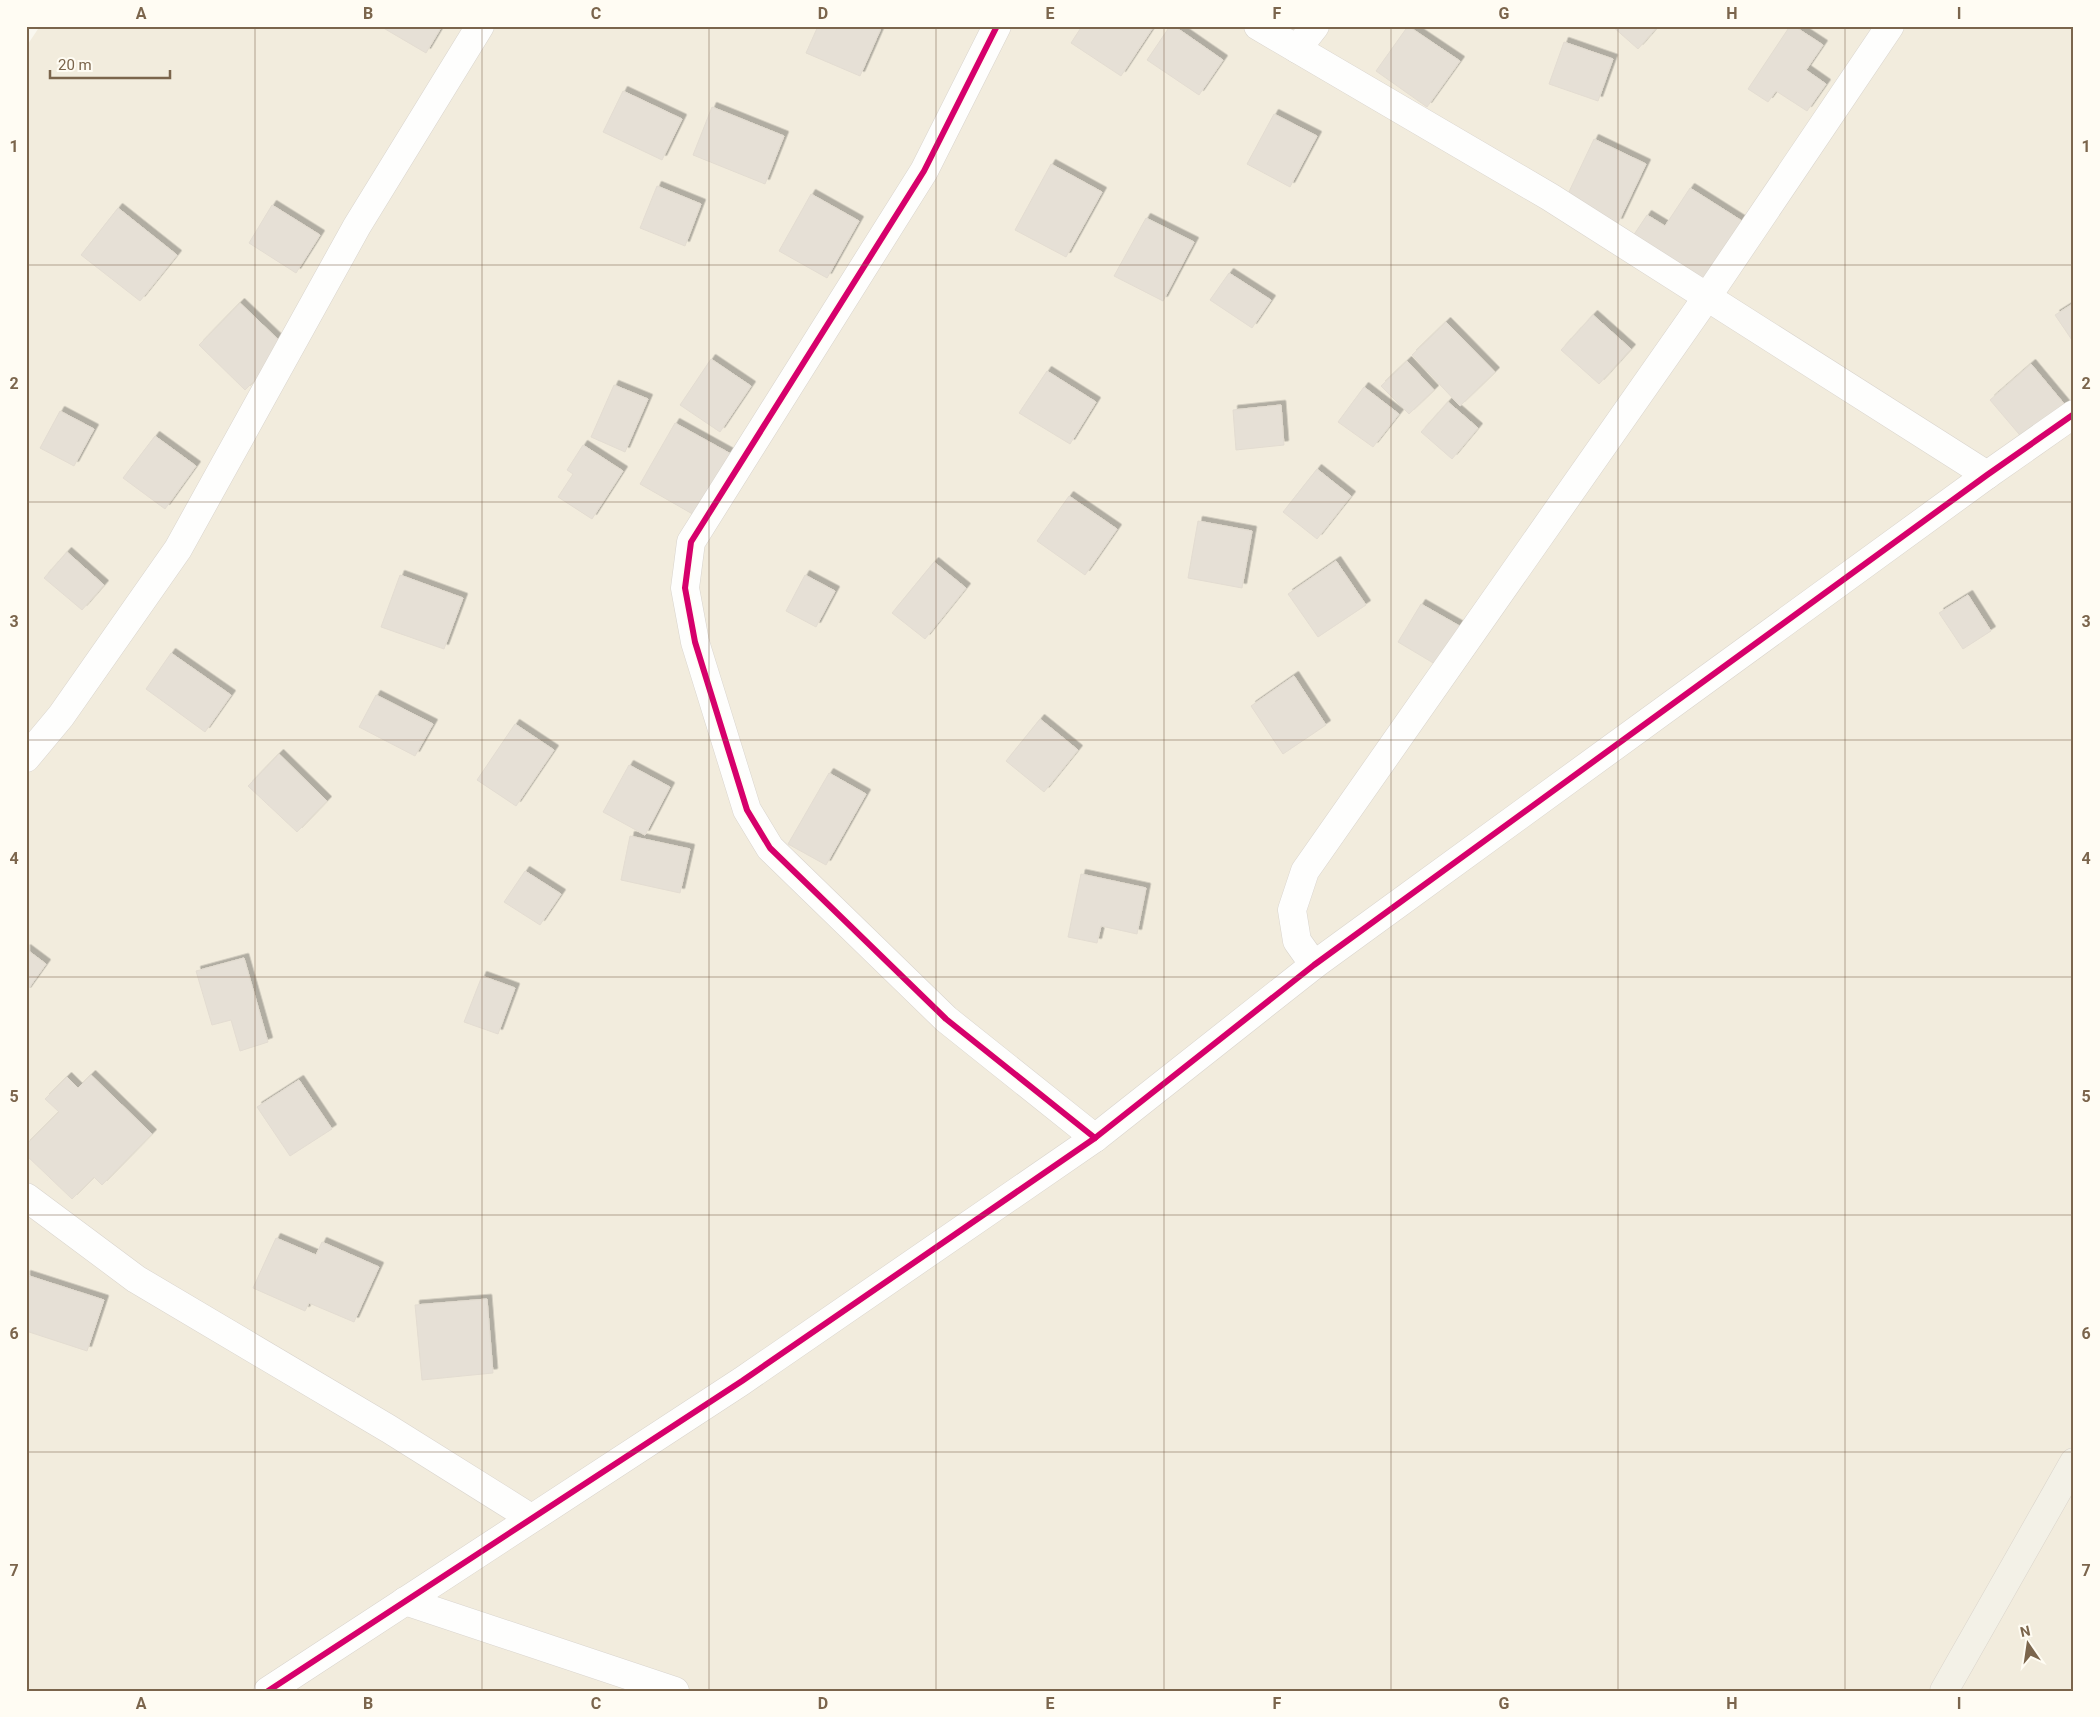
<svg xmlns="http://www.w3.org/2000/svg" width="2100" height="1717" font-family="Roboto,sans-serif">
<defs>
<filter id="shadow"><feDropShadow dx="4.5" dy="-4.5" stdDeviation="0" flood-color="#0004"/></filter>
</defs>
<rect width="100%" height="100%" fill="#f9f7ef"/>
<polygon fill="#f2ecdd" points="40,26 2074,26 2074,1691 26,1691 26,47"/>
<g fill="#e6e0d6" stroke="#e3dcd1" filter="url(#shadow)">
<polygon points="380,26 442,26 426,53"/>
<polygon points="818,26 882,26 860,76 806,53"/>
<polygon points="1082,26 1149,26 1152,29 1121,76 1071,43"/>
<polygon points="1170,26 1174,26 1223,60 1199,95 1147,60"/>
<polygon points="1408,26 1460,61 1427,107 1376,71"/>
<polygon points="1612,26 1658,26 1638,49"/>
<polygon points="1790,26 1794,26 1823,45 1806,70 1826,84 1807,111 1776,91 1768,102 1748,89"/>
<polygon points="1564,42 1613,59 1598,101 1549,84"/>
<polygon points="623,91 682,119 662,160 603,132"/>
<polygon points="712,107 784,136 765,184 693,155"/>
<polygon points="1274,114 1317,136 1290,187 1247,164"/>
<polygon points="1594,139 1646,164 1618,223 1566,198"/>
<polygon points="1051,164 1102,192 1066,257 1015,230"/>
<polygon points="657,186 701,204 685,246 640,228"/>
<polygon points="1690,188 1742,221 1702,284 1631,239 1647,215 1665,226"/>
<polygon points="811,194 859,221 827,278 779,251"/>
<polygon points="272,205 320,235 296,273 249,243"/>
<polygon points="118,208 177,255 140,301 81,255"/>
<polygon points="1146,218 1194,242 1163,301 1114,276"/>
<polygon points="1229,273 1271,300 1252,328 1210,300"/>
<polygon points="240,303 287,348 245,390 199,345"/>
<polygon points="2074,303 2074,343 2055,315"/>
<polygon points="1593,315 1631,349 1599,384 1561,350"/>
<polygon points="1446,322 1495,372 1460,406 1412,355"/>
<polygon points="711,359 751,386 720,432 680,405"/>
<polygon points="1407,361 1434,390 1409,414 1381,386"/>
<polygon points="2031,364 2066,406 2024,440 1990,400"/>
<polygon points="1047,371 1096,402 1070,444 1019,413"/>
<polygon points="614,385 648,399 625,452 591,437"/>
<polygon points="1364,387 1399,414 1373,447 1338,422"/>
<polygon points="1448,402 1478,428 1452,459 1421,432"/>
<polygon points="1281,405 1284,445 1236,450 1233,410"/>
<polygon points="60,411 94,429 74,466 40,448"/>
<polygon points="675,423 731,454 696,516 640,484"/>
<polygon points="155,436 196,466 165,509 123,478"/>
<polygon points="583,445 623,471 592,519 558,497 573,474 567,470"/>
<polygon points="1317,469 1351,496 1317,539 1283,512"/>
<polygon points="1069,496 1117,529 1085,575 1037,541"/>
<polygon points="1198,521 1252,531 1242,588 1188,578"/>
<polygon points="67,552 104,585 82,610 44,578"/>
<polygon points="1336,561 1366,605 1318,637 1288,594"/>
<polygon points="934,562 966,588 925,639 892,613"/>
<polygon points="400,575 463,598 444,649 381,627"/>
<polygon points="805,575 835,591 816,627 786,611"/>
<polygon points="1968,595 1991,631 1963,649 1939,613"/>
<polygon points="1421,604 1463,628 1440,667 1398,642"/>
<polygon points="171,653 231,695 205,732 146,689"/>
<polygon points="1294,676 1326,725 1283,754 1251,706"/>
<polygon points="376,695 433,724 415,756 359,727"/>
<polygon points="1040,719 1078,750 1044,792 1006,761"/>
<polygon points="515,724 554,750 516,806 477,780"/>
<polygon points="279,754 327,801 297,832 248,786"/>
<polygon points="629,765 670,787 645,835 603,812"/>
<polygon points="829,773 866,794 826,865 788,844"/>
<polygon points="630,836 690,849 680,893 621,880"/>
<polygon points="525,871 561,894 540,925 504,902"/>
<polygon points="1081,874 1146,888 1137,934 1101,926 1097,943 1068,937"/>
<polygon points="26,949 46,964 26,992"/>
<polygon points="244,958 268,1042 240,1051 231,1020 212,1025 196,971"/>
<polygon points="482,976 515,988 498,1034 464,1022"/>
<polygon points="91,1075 152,1134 102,1185 94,1177 72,1199 26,1155 26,1145 59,1112 45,1099 67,1077 78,1088"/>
<polygon points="299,1080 332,1129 290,1156 257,1107"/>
<polygon points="276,1238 316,1255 322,1242 379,1267 354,1322 309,1303 305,1311 253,1288"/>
<polygon points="26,1275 104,1300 87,1351 26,1331"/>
<polygon points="487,1299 493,1373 422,1380 415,1305"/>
</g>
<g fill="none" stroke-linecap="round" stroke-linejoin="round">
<defs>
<g id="minor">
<polyline points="997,26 924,171 691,542 685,588 695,642 747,810 770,848 946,1019 1095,1138"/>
<polyline points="1258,26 1550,197 1987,475"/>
<polyline points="1297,49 1315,26"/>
<polyline points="26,758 61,716 178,549 357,226 480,26"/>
<polyline points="1314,965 1297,941 1292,910 1305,871 1707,297 1890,26"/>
<polyline points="26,1197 136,1279 389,1429 531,1518"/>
<polyline points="405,1601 675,1691"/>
<polyline points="268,1691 742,1381 1095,1138 1314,965 1987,475 2074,414"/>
</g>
<polyline id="major" points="1944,1691 2074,1462"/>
</defs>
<use href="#minor" stroke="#d9d4cd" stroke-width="29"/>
<use href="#major" stroke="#dad4cb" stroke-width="29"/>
<use href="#minor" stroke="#fefefd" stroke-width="28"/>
<use href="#major" stroke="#f3f1e7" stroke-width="28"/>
<defs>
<g id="cycleway">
<polyline points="997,26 924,171 691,542 685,588 695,642 747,810 770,848 946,1019 1095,1138"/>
<polyline points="268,1691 742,1381 1095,1138 1314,965 1987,475 2074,414"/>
</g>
</defs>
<use href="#cycleway" stroke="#fffcf3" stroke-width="9"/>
<use href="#cycleway" stroke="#d6006c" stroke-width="6"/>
</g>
<path fill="none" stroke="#7b654c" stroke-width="1" stroke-opacity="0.55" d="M255,26V1691M482,26V1691M709,26V1691M936,26V1691M1164,26V1691M1391,26V1691M1618,26V1691M1845,26V1691M26,265H2074M26,502H2074M26,740H2074M26,977H2074M26,1215H2074M26,1452H2074"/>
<rect width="2100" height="1717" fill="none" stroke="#fffcf3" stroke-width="55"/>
<g transform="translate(2028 1644) rotate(347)" stroke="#fffcf3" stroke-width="4" paint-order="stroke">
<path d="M0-4L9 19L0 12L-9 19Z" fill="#7b654c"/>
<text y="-8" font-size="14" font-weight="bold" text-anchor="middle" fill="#7b654c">N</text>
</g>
<path d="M50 70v8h120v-8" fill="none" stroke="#7b654c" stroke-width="2.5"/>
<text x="58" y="70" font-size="15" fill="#7b654c" stroke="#fffcf3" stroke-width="4" paint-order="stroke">20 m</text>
<rect x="28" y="28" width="2044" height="1662" fill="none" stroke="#7b654c" stroke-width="2"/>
<g font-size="16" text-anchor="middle" font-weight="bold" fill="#7b654c">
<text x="141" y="19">A</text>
<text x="368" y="19">B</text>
<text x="596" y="19">C</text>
<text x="823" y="19">D</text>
<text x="1050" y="19">E</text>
<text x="1277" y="19">F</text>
<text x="1504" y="19">G</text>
<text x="1732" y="19">H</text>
<text x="1959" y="19">I</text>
<text x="14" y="152">1</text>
<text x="2086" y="152">1</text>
<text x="14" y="389">2</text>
<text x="2086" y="389">2</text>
<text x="14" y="627">3</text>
<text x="2086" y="627">3</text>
<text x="14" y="864">4</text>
<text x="2086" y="864">4</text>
<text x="14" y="1102">5</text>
<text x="2086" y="1102">5</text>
<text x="14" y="1339">6</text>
<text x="2086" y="1339">6</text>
<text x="14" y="1576">7</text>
<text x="2086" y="1576">7</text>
<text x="141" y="1709">A</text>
<text x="368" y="1709">B</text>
<text x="596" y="1709">C</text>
<text x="823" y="1709">D</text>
<text x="1050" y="1709">E</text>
<text x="1277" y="1709">F</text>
<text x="1504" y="1709">G</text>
<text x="1732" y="1709">H</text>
<text x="1959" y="1709">I</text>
</g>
</svg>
